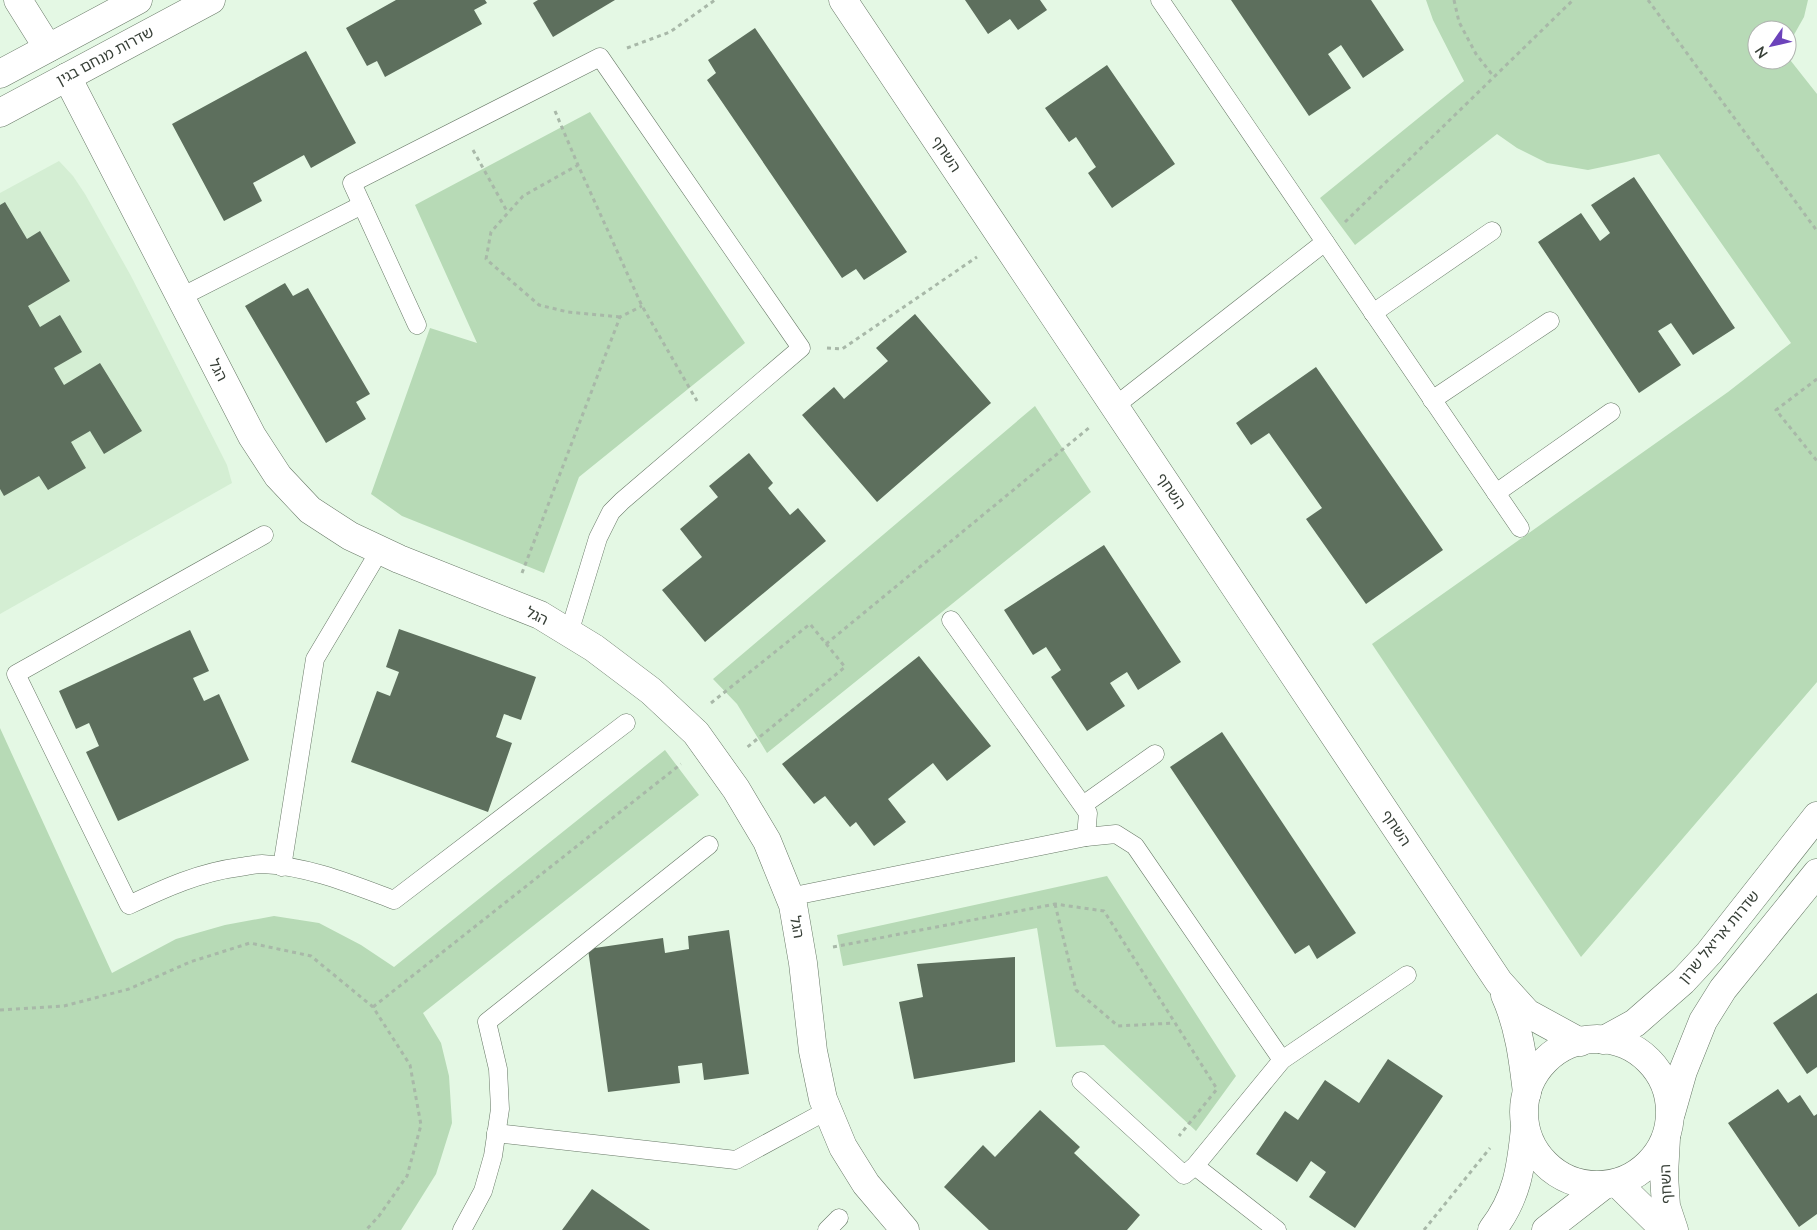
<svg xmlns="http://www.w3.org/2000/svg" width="1817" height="1230" font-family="Lato,'Noto Sans Hebrew',sans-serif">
<rect width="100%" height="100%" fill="#e4f8e4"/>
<polygon fill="#d4eed3" points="59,161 73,176 85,194 131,276 227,465 232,483 0,614 0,193"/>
<g fill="#b7dab6">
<polygon points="1426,0 1808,0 1804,17 1787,47 1787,30 1757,30 1757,60 1787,60 1787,56 1817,94 1817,682 1581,957 1372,644 1728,392 1791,343 1659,154 1626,162 1588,170 1547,163 1517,148 1497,134 1355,245 1320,198 1464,81 1433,20"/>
<polygon points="590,112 745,343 579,477 544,573 402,516 371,494 430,328 477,343 415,205"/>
<polygon points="1035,406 1091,492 767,753 737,704 713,679"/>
<polygon points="0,728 112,973 176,939 225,925 274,916 319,923 361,945 394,967 665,750 699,795 423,1013 441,1043 449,1076 452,1123 436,1174 401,1230 0,1230"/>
<polygon points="1107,876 1236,1076 1196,1131 1104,1045 1056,1047 1037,928 843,966 837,935"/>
</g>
<g fill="#5d6f5d">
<polygon points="396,0 485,0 487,3 474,10 482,24 385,77 377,61 367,66 346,28"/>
<polygon points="538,0 615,0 553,37 533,3"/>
<polygon points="965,0 1040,0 1047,10 1018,30 1010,19 988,34"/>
<polygon points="1231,0 1371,0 1404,50 1363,78 1341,45 1328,54 1351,88 1309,116"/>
<polygon points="755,28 907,252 864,280 856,269 842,278 707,80 716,73 708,60"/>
<polygon points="306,51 356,143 311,168 304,155 253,183 262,201 224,221 172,124"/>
<polygon points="1107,65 1175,164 1112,208 1088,173 1096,167 1076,137 1069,142 1045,108"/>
<polygon points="1634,177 1735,328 1693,355 1671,323 1658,331 1681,365 1639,393 1538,242 1581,213 1600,241 1610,233 1591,205"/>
<polygon points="5,202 27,239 40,231 70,281 28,306 40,327 60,315 82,352 54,368 64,385 100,363 142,431 104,454 90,431 71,442 86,468 48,490 39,476 4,496 0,489 0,205"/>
<polygon points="285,283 293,296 308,288 370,394 356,402 366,419 326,443 245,306"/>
<polygon points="915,314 991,403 877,502 802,415 834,387 844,399 888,361 876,348"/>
<polygon points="1316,367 1443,550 1366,604 1306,519 1322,508 1269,433 1251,445 1236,423"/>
<polygon points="749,453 773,483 768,488 790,515 798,508 826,541 705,642 662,590 702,557 680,529 718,497 709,486"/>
<polygon points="1104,545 1181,662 1138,690 1127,672 1110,683 1125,706 1087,731 1051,677 1061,670 1046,647 1033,655 1004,610"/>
<polygon points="399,629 536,677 521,720 504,714 496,737 512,743 488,812 351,762 377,691 390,696 399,672 386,667"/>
<polygon points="190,630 209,671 193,678 204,701 219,694 249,760 118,821 86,752 99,746 89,723 76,729 59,691"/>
<polygon points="919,656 991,746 947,781 933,763 888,799 906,822 874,846 856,822 850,827 825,796 814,804 782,764"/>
<polygon points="1222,732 1356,933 1317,959 1309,945 1295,954 1170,767"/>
<polygon points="729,930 749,1074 704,1080 702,1063 678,1066 680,1083 608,1092 588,949 663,938 665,953 689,949 688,936"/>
<polygon points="1015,957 1015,1062 914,1079 899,1002 923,997 917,964"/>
<polygon points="1817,993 1817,1067 1807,1074 1773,1023"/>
<polygon points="1388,1059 1443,1096 1355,1228 1309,1197 1326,1172 1311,1161 1297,1182 1256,1154 1285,1111 1298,1120 1325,1080 1359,1103"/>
<polygon points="1778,1089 1788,1103 1800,1095 1814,1116 1817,1114 1817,1214 1799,1227 1728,1123"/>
<polygon points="1040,1110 1080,1147 1074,1153 1140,1215 1127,1230 989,1230 944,1187 983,1145 995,1157"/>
<polygon points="592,1189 650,1230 562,1230"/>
</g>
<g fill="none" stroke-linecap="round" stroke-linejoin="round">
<defs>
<g id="service">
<polyline points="1160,0 1520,528"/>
<polyline points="181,297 362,205"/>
<polyline points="1373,313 1492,231"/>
<polyline points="417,325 352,183 600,57 801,348 622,501 611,512 598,538 569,633"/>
<polyline points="1432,400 1550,321"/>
<polyline points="1115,406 1325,242"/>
<polyline points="1496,493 1611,412"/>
<path d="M264,535L16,674L129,905C165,888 200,872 240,867C247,866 255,864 262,864C308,866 351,884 394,900L626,723"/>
<polyline points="951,620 1088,813 1086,837"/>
<polyline points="1083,805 1155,754"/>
<polyline points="282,867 315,659 380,550"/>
<polyline points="789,897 1086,837 1116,834 1135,846 1282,1060"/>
<polyline points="1081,1081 1184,1175 1195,1166 1282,1060 1407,975"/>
<polyline points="496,1133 736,1160 828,1110"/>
<polyline points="1195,1166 1277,1230"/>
<polyline points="462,1230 483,1191 493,1156 500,1109 498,1069 487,1022 709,845"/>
<polyline points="827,1230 839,1218"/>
</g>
<g id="minor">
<polyline points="18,0 48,48"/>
<polyline points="843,0 1499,982 1527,1013 1580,1042"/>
<polyline points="67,77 252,436 278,476 310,510 350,536 399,559 540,615 594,648 651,691 696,733 736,789 767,841 793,905 803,963 813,1051 823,1099 843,1147 866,1184 905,1230"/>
<path d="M1505,995C1519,1026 1523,1059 1527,1093"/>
<polyline points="1666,1138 1664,1175 1666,1206 1674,1230"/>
<polyline points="1617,1183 1665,1230"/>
</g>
<g id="tertiary">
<polyline points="0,74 138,0"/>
<polyline points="0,113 211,0"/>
<circle cx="1597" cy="1112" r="73"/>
<polyline points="1604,1040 1635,1023 1683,981 1709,953 1817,816"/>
<polyline points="1671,1113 1683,1071 1703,1021 1723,989 1817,873"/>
<path d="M1492,1230C1517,1198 1521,1168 1525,1128"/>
<polyline points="1546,1230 1604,1185"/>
</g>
</defs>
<use href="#service" stroke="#687967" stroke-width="19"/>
<use href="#minor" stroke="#687967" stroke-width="29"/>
<use href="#tertiary" stroke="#687967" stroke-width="29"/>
<g stroke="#a8b8a8" stroke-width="3" stroke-dasharray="4 4" stroke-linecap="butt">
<polyline points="1454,0 1459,22 1476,54 1494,77"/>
<polyline points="1648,0 1817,231"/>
<polyline points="627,48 670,32 715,0"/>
<polyline points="555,111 578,165"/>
<polyline points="473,150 508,213"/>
<polyline points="1345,222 1573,0"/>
<polyline points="620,317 568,312 539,305 486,259 491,232 523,196 578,165 642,306 697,401"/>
<polyline points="827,348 842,349 977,257"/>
<polyline points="1817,379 1776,410 1817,461"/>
<polyline points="522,573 620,317 642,306"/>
<polyline points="826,644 1090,427"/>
<polyline points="711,703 810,624 845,667 745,749"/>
<polyline points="1055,904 1076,990 1118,1026 1174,1023"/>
<polyline points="833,947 1055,904 1104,911 1217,1089 1179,1136"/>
<polyline points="373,1007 681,764"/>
<polyline points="0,1010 64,1006 129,989 190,962 250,943 311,956 373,1007 410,1065 421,1125 407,1176 379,1216 366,1230"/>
<polyline points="1424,1230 1490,1148"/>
</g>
<use href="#service" stroke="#fff" stroke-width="18"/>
<use href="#minor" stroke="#fff" stroke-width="28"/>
<use href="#tertiary" stroke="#fff" stroke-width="28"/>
</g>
<g text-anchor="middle" stroke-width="5" stroke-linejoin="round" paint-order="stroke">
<g font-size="15" fill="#373f37" stroke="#fff">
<text transform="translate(105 56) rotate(-28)" y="5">שדרות מנחם בגין</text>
<text transform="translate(946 154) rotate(56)" y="5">השחף</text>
<text transform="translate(218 370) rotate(63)" y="5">הגל</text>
<text transform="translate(1171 491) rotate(56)" y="5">השחף</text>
<text transform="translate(537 616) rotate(26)" y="5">הגל</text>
<text transform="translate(1396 828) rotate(56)" y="5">השחף</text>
<text transform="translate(797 927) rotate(80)" y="5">הגל</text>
<text transform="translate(1719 937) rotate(-50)" y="5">שדרות אריאל שרון</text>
<text transform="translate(1666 1184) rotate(-93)" y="5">השחף</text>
</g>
</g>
<g transform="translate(1772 45) rotate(236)"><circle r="24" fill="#ffffff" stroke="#afb2af"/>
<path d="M0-4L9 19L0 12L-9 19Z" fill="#6c43bb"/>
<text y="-8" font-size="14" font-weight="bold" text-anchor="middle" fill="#373f37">N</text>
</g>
</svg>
